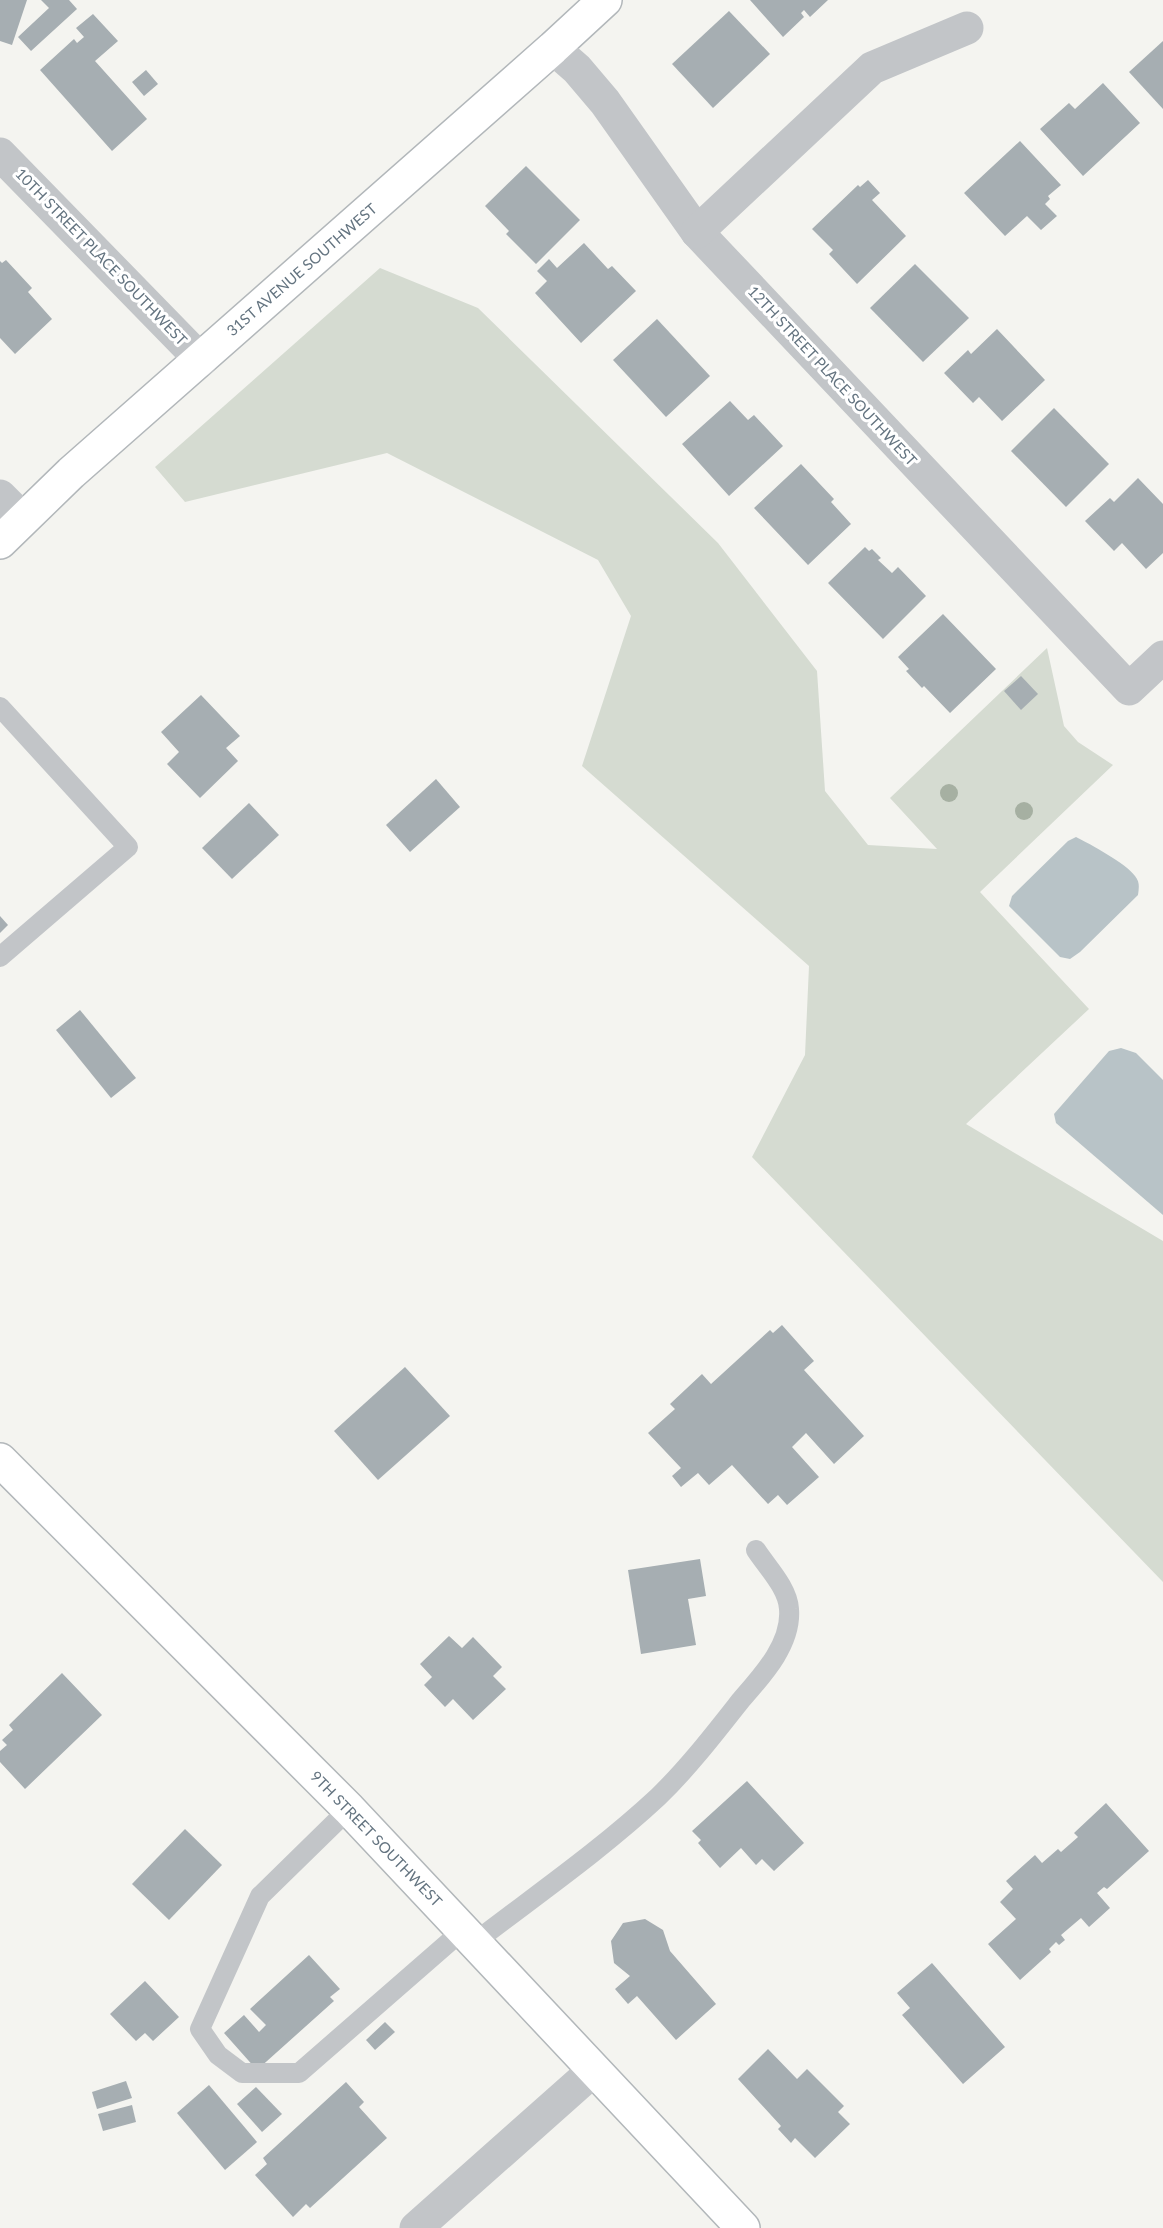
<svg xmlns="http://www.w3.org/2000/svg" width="1163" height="2228" font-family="Lato,sans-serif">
<rect width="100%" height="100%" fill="#f4f4f0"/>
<polygon fill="#d5dbd1" points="380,268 478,308 718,543 817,671 825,791 868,845 937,849 890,798 1047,648 1064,726 1078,742 1113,765 980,892 1089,1009 966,1124 1163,1241 1163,1582 752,1157 805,1055 809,966 582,766 631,616 598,560 387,453 185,502 155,467"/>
<g fill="#b8c3c7">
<path d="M1076,837C1090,844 1127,864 1135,876C1140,882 1139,888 1138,895L1080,952L1070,959L1060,957L1009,906L1012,896L1068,841Z"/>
<polygon points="1121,1048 1136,1053 1163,1080 1163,1215 1056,1123 1054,1114 1109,1051"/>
</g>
<g fill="#a6aeb2">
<polygon points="0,0 27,0 12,45 0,41"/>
<polygon points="41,0 69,0 77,9 31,51 18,37 49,8"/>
<polygon points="750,0 828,0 810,17 804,10 801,13 804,17 783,37"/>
<polygon points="729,11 770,54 713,108 672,64"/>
<polygon points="93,14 118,41 95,61 147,119 112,151 40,70 74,39 77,43 84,37 76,28"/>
<polygon points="1163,41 1163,109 1129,72"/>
<polygon points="146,70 158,84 144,96 132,82"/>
<polygon points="1103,83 1140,123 1083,176 1040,129 1069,103 1075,109"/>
<polygon points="1020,141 1061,185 1048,196 1050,199 1045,204 1057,216 1041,230 1027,216 1005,236 964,193"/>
<polygon points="526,166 580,220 536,264 506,234 509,231 485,206"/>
<polygon points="868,180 880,193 872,200 906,236 857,284 829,254 833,250 812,229 858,185 860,187"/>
<polygon points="584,243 608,269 612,266 636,291 581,343 535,293 547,281 537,271 549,259 557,268"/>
<polygon points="6,260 32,288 28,292 52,319 15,354 0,338 0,261 2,263"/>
<polygon points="915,264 969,318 923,362 870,308"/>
<polygon points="657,319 710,376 666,417 613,360"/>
<polygon points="997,329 1045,380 1002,421 979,397 973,403 944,373 968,350 971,354"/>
<polygon points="730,401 748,420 754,415 783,446 729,496 682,444"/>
<polygon points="1054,408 1109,464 1066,507 1011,451"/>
<polygon points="801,464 834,499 831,502 851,524 808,565 754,508"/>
<polygon points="1138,478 1163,504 1163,553 1146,569 1122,543 1114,551 1085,521 1110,498 1114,502"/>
<polygon points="865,547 869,551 872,549 881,558 878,560 892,573 898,567 926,596 883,639 828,583"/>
<polygon points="943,614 996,669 950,713 924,686 922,688 906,671 909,669 898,657"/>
<polygon points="1021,676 1038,694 1021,710 1004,691"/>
<polygon points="201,695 240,736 226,748 238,761 200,798 167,764 179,752 161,732"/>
<polygon points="436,779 460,807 410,852 386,825"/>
<polygon points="249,803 279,835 232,879 202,848"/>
<polygon points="0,916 8,925 0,933"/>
<polygon points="80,1010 136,1078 111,1098 56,1030"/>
<polygon points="782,1325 814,1361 804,1370 864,1436 834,1464 806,1433 792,1447 819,1477 787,1505 778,1495 768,1504 732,1465 709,1485 698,1473 681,1487 672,1476 681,1468 648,1433 675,1409 670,1404 702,1374 711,1384 770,1330 773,1333"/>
<polygon points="405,1367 450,1416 378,1480 334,1431"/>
<polygon points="700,1559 706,1596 688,1599 696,1645 641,1654 628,1570"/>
<polygon points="449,1636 462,1648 473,1637 502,1667 493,1676 506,1689 473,1720 453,1699 445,1707 424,1685 432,1677 420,1664"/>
<polygon points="62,1673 102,1715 25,1789 0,1762 0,1751 7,1745 2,1740 13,1730 9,1725"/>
<polygon points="747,1781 804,1843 774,1871 762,1859 756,1865 741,1848 720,1868 698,1843 701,1840 692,1831"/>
<polygon points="1106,1803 1149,1851 1107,1889 1104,1887 1097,1893 1110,1908 1089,1927 1081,1918 1061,1935 1065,1940 1059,1945 1056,1942 1049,1949 1051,1952 1020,1980 988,1944 1016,1919 1000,1902 1013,1889 1006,1881 1035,1855 1042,1863 1058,1849 1061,1852 1078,1837 1074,1833"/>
<polygon points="185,1829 222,1865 169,1920 132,1884"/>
<polygon points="645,1919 663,1930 670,1951 716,2004 676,2040 637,1996 628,2004 615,1989 630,1976 614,1963 611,1941 623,1923"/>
<polygon points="309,1955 340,1989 330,1997 334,2001 257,2070 224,2033 244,2015 259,2032 266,2025 250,2009"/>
<polygon points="932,1963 1005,2047 963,2084 902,2015 910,2008 897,1993"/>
<polygon points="145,1981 179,2017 153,2041 145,2033 136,2041 110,2014"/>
<polygon points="385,2022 395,2032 375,2050 366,2040"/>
<polygon points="768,2049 797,2079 807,2069 844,2106 838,2112 850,2124 815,2158 795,2138 791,2143 778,2129 781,2126 738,2079"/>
<polygon points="126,2081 132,2098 97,2109 92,2092"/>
<polygon points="346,2082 364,2102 359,2107 387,2138 310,2208 306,2204 293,2217 255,2175 267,2164 263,2158"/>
<polygon points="209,2085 257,2142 225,2170 177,2113"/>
<polygon points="256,2087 282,2114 262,2132 237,2104"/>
<polygon points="132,2105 136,2122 103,2131 98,2114"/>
</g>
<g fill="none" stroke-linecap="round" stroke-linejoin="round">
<defs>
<g id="secondary">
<polyline points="0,542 71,473 553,48 605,0"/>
<polyline points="0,1460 349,1809 743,2228"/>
</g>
</defs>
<use href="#secondary" stroke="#b2b7ba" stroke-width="36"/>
<g stroke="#c2c5c8" stroke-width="20">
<polyline points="0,707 128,847 0,957"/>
<polyline points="349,1809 260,1896 200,2029 218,2055 242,2073 299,2073 463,1930"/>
<path d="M475,1942C536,1895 601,1850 658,1797C688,1768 715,1733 741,1700C762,1676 792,1644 789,1609C788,1588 767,1567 756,1550"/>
</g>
<g stroke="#c2c5c8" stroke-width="33">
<polyline points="553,48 577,69 605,102 697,232 1129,689 1163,657"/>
<polyline points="0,154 201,360"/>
<polyline points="697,232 872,68 967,28"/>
<polyline points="0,496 23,519"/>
<polyline points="416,2228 594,2070"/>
</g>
<use href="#secondary" stroke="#fff" stroke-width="33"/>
</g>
<g fill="#a6b0a2">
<circle cx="949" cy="793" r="9"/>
<circle cx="1024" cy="811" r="9"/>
</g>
<g text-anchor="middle" stroke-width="6" stroke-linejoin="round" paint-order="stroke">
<g font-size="15" fill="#647480" stroke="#fff">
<text transform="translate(101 257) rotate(46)" y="5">10TH STREET PLACE SOUTHWEST</text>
<text transform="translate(302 270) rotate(-41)" y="5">31ST AVENUE SOUTHWEST</text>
<text transform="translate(832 376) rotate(47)" y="5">12TH STREET PLACE SOUTHWEST</text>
<text transform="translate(376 1839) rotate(46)" y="5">9TH STREET SOUTHWEST</text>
</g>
</g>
</svg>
